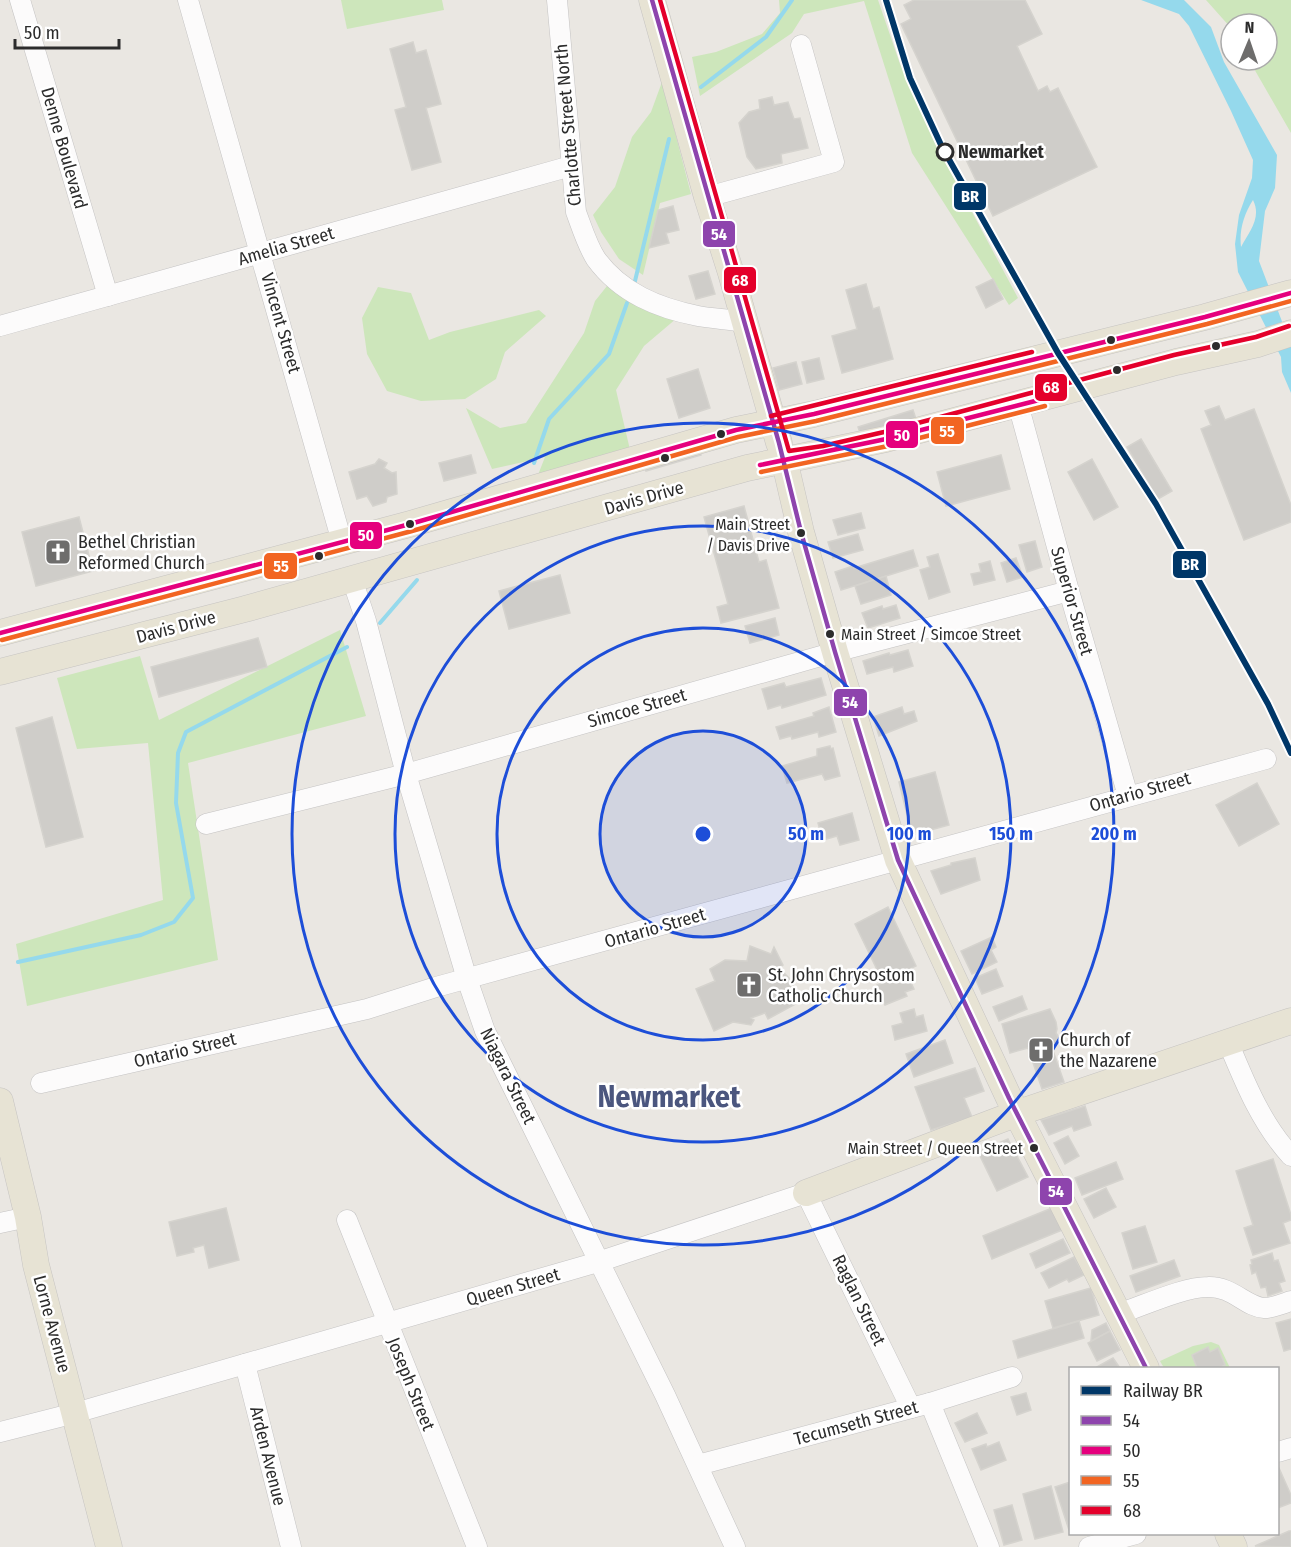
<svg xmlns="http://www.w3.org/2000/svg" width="1291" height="1547" font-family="'Fira Sans Condensed',sans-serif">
<rect width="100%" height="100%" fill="#eae7e2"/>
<g fill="#cde6bb">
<polygon points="341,0 442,0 444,10 347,29"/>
<polygon points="779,0 878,0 900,64 935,143 1018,298 1009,305 912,153 864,1 804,14 792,33 700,96 692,57 716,52 762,34 780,13"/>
<polygon points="1206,0 1291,0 1291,133 1249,60 1267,60 1267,24 1231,24 1231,28"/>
<polygon points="662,82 691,194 660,203 643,275 619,259 601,232 593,215 615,187 632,137 651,112"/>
<polygon points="607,286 641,300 677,318 644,346 616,390 631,454 536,480 545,457 492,469 466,408 500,428 526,423 584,333 595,301"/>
<polygon points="378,287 411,293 429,340 450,332 539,310 546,316 505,352 496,379 465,399 421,401 387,391 367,354 362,318"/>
<polygon points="340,630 366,716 188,763 218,960 27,1006 16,944 163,900 148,743 77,749 57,678 140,656 159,720"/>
<polygon points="1211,1342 1219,1345 1230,1368 1164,1368 1160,1361 1193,1346"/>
</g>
<path fill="#95d9ec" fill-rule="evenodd" d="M1141,0H1184L1211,27L1224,62L1277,155L1275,188L1265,211L1259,261L1291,345V393L1282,372L1281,357L1238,272L1235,244L1239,215L1252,178L1253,160L1231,111L1189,26L1179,14ZM1253,200C1262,218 1249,232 1241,247C1239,230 1244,214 1253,200Z"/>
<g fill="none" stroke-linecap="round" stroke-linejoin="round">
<g stroke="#95d9ec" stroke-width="4">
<polyline points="701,87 766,37 792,0"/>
<polyline points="635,281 669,139"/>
<polyline points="534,463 549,419 609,354 627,303"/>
<polyline points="380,623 417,580"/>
<polyline points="18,962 141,935 174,922 193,898 176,803 178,753 186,732 347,647"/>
</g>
</g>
<g fill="#cfcdc9" stroke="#d5d3ce" stroke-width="1.5">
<polygon points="914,0 1025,0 1042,34 1017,46 1038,91 1047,86 1050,92 1058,88 1097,167 993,216 901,24 911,19 904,5"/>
<polygon points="413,42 416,53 426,50 441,104 426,108 441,162 412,170 395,110 406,107 390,49"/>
<polygon points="772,97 774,105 788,102 794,119 800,118 808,148 781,154 782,163 756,169 747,157 739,123 749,112 760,109 759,100"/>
<polygon points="673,206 679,230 666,233 669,243 649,248 658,210"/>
<polygon points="708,271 715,294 696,299 689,276"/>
<polygon points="993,279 1003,299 986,308 976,287"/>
<polygon points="866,284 873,309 879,307 893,359 842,373 832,336 857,329 846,290"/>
<polygon points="819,358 824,379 807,383 802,362"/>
<polygon points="796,362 802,384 779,390 773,368"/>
<polygon points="698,369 710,408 679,418 667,379"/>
<polygon points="1219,406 1225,420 1254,409 1291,505 1291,522 1244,540 1201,429 1211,425 1205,411"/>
<polygon points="913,410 916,419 861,435 858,427"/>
<polygon points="1141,439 1172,491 1158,499 1127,447"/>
<polygon points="699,448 701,455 646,471 643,462"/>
<polygon points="471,455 476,473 444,481 439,463"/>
<polygon points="1001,455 1010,489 946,506 937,472"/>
<polygon points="379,459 387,463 384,468 392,473 396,472 397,494 387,497 386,502 373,506 367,496 357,499 349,472 375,464"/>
<polygon points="1092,459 1118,507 1094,520 1068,472"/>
<polygon points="744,506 759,562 766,560 779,608 721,623 717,607 728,604 704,517"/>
<polygon points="861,513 865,528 838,535 833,520"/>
<polygon points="79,517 93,571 36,586 22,532"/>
<polygon points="858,534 863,550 833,558 828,542"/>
<polygon points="1035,541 1042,567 1027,572 1019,545"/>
<polygon points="913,550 918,566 841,590 835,572 853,566 854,568"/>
<polygon points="938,554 950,592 929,599 920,570 930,567 927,557"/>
<polygon points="1016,558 1023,577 1007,582 1001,563"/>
<polygon points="990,561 995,580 974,585 971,574 981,572 979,564"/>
<polygon points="560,575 570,613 509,629 499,591"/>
<polygon points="886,576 891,595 861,604 855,586"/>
<polygon points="896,605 900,618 868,628 862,613 882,606 883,609"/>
<polygon points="775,618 779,635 750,643 745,626"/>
<polygon points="258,638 267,667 159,697 151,667"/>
<polygon points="908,650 913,666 894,672 893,667 867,674 863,661 889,653 890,655"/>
<polygon points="821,678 826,695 782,708 781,705 768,709 762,689 784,683 786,687"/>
<polygon points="829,707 836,732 819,737 818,732 792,739 791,736 780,739 776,727 814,716 813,713"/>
<polygon points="902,707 904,714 914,711 917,721 879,736 873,717"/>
<polygon points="52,717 83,837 46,847 16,728"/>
<polygon points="830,746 831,749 833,748 840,776 825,780 822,774 787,783 782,766 817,756 817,749"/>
<polygon points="935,772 949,825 912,835 899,782"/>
<polygon points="1257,783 1279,824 1239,846 1216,805"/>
<polygon points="852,813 859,840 840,845 837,836 823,840 818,823"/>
<polygon points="975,858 980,880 941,894 931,871 951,865 951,863"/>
<polygon points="888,907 916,966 883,982 855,924"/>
<polygon points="992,937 996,947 991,950 997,962 972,974 961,951"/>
<polygon points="750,946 771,954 774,947 783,965 779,968 789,978 801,1001 768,1019 765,1013 751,1018 754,1020 751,1025 733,1022 714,1031 696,989 715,981 710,969 725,960 747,961"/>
<polygon points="996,969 1003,986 982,994 975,978"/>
<polygon points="907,974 914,989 905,992 907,996 885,1005 877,985"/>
<polygon points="1022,996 1027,1009 999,1021 993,1007"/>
<polygon points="914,1009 916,1017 923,1015 927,1031 895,1040 892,1026 903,1023 900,1013"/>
<polygon points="1050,1009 1056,1022 1057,1029 1056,1033 1061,1041 1051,1045 1064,1082 1042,1089 1028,1048 1010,1053 1002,1024"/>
<polygon points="945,1040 953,1063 914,1077 906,1054"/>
<polygon points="975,1068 984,1091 964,1098 972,1117 931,1130 915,1087"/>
<polygon points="1085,1106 1091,1125 1074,1131 1072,1126 1049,1135 1041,1120"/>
<polygon points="1068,1136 1079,1156 1065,1164 1054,1143"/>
<polygon points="1008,1139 1028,1177 997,1191 978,1152"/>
<polygon points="1273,1159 1291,1215 1291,1220 1283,1223 1290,1243 1253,1255 1244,1228 1253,1225 1236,1171"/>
<polygon points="1116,1162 1123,1179 1082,1195 1075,1178"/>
<polygon points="1106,1188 1116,1207 1094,1218 1084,1199"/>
<polygon points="226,1208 239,1260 209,1268 204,1245 193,1248 194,1252 177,1256 169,1222"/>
<polygon points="1052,1208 1062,1230 992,1259 983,1236"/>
<polygon points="1145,1226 1157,1262 1133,1269 1122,1233"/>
<polygon points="1063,1239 1070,1253 1036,1268 1030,1254"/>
<polygon points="1272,1253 1274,1261 1278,1260 1285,1281 1279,1283 1282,1291 1268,1296 1266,1287 1261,1288 1256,1272 1252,1274 1250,1265 1252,1264 1251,1260"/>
<polygon points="1074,1257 1084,1275 1069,1282 1067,1279 1049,1288 1041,1273"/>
<polygon points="1174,1260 1180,1276 1136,1292 1130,1276"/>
<polygon points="1091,1288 1099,1315 1053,1328 1045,1301"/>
<polygon points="1291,1319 1291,1349 1284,1351 1276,1323"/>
<polygon points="1079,1321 1084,1338 1018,1358 1013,1341"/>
<polygon points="1106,1323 1110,1331 1091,1341 1092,1330"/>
<polygon points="1110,1331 1120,1350 1097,1361 1088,1343"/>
<polygon points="1208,1347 1210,1352 1218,1348 1225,1365 1219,1368 1197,1368 1192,1355"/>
<polygon points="1113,1358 1120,1368 1095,1368"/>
<polygon points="1026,1393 1031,1410 1017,1415 1011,1397"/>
<polygon points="977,1413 987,1433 965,1442 955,1423"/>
<polygon points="999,1442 1006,1460 981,1470 972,1449 986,1444 987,1447"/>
<polygon points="1279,1468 1291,1495 1291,1503 1278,1508 1278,1469"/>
<polygon points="1070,1482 1070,1529 1069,1530 1055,1487"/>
<polygon points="1051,1486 1063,1532 1035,1539 1023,1494"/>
<polygon points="1012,1505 1022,1540 1004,1545 994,1510"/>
<polygon points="1289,1531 1291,1531 1291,1547 1255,1546"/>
</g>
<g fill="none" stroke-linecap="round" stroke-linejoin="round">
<defs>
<g id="minor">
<polyline points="20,0 108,296"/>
<polyline points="188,0 342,542"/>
<path d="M557,0L576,212C582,228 587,245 596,259C621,293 658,308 698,316C714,319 729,319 744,322"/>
<polyline points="707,197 834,162 801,45"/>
<polyline points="0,326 571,166"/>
<polyline points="1018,404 1069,591 1128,796"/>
<polyline points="352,579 366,621 406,774 467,979 485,1031 665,1395 735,1547"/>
<polyline points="206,824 406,774 835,652 1069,591"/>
<path d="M1228,1042C1245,1083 1261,1123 1291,1156"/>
<polyline points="41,1083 367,1009 436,987 1266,759"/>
<polyline points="347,1220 477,1547"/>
<polyline points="0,1223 28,1217"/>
<path d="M1118,1314C1143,1306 1183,1287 1208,1287C1232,1286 1246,1307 1264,1308C1273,1308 1282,1304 1291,1301"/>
<polyline points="245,1364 291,1547"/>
<polyline points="930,1403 989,1547"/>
<polyline points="0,1432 75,1413 598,1262 806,1193 911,1408"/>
<polyline points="1278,1452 1291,1448"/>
<polyline points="698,1465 930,1403 1012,1377"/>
<polyline points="1089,1547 1136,1534"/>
</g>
<g id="major">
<polyline points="652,0 707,197 731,273 779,443"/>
<polyline points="784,459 801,532 835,652 898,860 1009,1098 1146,1368"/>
<polyline points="0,633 410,524 736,430 814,414 1205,317 1291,293"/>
<polyline points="0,672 245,609 747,468 886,439 1176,362 1258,344 1291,333"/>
<polyline points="0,1101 28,1217 36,1265 109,1547"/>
<polyline points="806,1193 1018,1113 1291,1021"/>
<polyline points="1228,1534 1234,1547"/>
</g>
</defs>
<use href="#minor" stroke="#c4c3c3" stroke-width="21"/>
<use href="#major" stroke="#c6c4c2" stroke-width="27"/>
<use href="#minor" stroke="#fcfbfb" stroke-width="20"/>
<use href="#major" stroke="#e7e3d4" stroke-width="26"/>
<defs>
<polyline id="bus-1" points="652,0 779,443 801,532 835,652 898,860 1009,1098 1146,1368"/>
<g id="bus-2">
<polyline points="760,465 886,439 1043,399"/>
<polyline points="0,633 410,524 736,430 814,414 1205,317 1291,293"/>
</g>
<g id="bus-3">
<polyline points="761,472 888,446 1045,406"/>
<polyline points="2,640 412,531 738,437 816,421 1207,324 1291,301"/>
</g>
<g id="bus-4">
<path d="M660,0C702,151 747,300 789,451L823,446L884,432L1174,355L1256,337L1289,326"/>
<polyline points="771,416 1032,352"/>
</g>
</defs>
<use href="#bus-1" stroke="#fff" stroke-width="9"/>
<use href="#bus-2" stroke="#fff" stroke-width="9"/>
<use href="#bus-3" stroke="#fff" stroke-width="9"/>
<use href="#bus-4" stroke="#fff" stroke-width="9"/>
<use href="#bus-1" stroke="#8e44ad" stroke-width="4.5"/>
<use href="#bus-2" stroke="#e5007d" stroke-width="4.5"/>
<use href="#bus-3" stroke="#f26522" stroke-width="4.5"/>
<use href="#bus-4" stroke="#e4002b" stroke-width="4.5"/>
<defs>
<polyline id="rail-1" points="886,0 910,78 942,147 1058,353 1156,504 1268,704 1291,753"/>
</defs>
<use href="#rail-1" stroke="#fff" stroke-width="10"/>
<use href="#rail-1" stroke="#003768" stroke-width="6"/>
</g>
<circle cx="703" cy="834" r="103" fill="#1d4ed8" fill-opacity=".12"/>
<g fill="none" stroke="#1d4ed8" stroke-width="3">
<circle cx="703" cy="834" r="103"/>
<circle cx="703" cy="834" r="206"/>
<circle cx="703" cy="834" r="308"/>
<circle cx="703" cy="834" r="411"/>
</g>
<defs>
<symbol id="church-square" viewBox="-11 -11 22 22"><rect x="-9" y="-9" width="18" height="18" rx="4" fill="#6e6d6c" stroke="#fff"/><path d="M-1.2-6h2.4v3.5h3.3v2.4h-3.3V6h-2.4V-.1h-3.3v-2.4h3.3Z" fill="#fff"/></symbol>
</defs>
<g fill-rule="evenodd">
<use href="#church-square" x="43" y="537" width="30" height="30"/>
<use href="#church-square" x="734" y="970" width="30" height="30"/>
<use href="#church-square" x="1026" y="1035" width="30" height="30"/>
</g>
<circle fill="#fff" stroke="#2c2c2c" stroke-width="3" cx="945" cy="152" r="8"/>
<g fill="#2c2c2c" stroke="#fff" stroke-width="2">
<circle cx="1111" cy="340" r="5"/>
<circle cx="1216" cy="346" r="5"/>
<circle cx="1117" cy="370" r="5"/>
<circle cx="721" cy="434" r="5"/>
<circle cx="665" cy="458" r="5"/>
<circle cx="410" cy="524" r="5"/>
<circle cx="801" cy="533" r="5"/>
<circle cx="319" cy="556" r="5"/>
<circle cx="830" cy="634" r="5"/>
<circle cx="1034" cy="1148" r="5"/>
</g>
<g text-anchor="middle" stroke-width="5" stroke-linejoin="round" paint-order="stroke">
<g font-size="16" fill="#2c2c2c" stroke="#fff" text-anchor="end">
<text x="790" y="530">Main Street<tspan x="790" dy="21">/ Davis Drive</tspan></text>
<text x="841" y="640" text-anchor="start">Main Street / Simcoe Street</text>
<text x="1023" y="1154">Main Street / Queen Street</text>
</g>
<g font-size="18" fill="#2c2c2c" stroke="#fff">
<text transform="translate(568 125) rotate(-95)" y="6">Charlotte Street North</text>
<text transform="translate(64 148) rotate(74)" y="6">Denne Boulevard</text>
<text transform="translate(286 246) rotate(-16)" y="6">Amelia Street</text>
<text transform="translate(281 323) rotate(74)" y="6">Vincent Street</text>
<text transform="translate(644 498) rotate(-16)" y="6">Davis Drive</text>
<text transform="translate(1072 601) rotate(74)" y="6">Superior Street</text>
<text transform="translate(176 627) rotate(-15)" y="6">Davis Drive</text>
<text transform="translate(637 708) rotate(-16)" y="6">Simcoe Street</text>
<text transform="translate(1140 792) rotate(-16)" y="6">Ontario Street</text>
<text transform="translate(655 928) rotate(-16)" y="6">Ontario Street</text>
<text transform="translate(185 1050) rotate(-13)" y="6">Ontario Street</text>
<text transform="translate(508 1076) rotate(64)" y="6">Niagara Street</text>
<text transform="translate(513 1287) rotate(-16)" y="6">Queen Street</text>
<text transform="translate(859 1300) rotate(64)" y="6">Raglan Street</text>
<text transform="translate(52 1324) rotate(75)" y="6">Lorne Avenue</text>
<text transform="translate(411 1384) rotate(68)" y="6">Joseph Street</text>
<text transform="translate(856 1423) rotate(-15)" y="6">Tecumseth Street</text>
<text transform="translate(268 1456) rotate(76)" y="6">Arden Avenue</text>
</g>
<g font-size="18" font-weight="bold" fill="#2c2c2c" stroke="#fff" text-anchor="start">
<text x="958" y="158">Newmarket</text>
</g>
<g font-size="18" fill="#2c2c2c" stroke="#fff" text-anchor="start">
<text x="78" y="548">Bethel Christian<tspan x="78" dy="21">Reformed Church</tspan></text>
<text x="768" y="981">St. John Chrysostom<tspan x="768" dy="21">Catholic Church</tspan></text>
<text x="1060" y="1046">Church of<tspan x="1060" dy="21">the Nazarene</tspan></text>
</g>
<g font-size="30" font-weight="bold" fill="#4b567e" stroke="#fff">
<text x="669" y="1107">Newmarket</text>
</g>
</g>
<circle cx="703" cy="834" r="9" fill="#1d4ed8" stroke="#fff" stroke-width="3"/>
<g font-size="18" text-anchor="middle" font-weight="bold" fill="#1d4ed8" stroke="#fff" stroke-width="5" stroke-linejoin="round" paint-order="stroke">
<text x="806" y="840">50 m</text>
<text x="909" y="840">100 m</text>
<text x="1011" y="840">150 m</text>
<text x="1114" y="840">200 m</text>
</g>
<g stroke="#fff" stroke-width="2">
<rect x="953" y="182" width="34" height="29" rx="6" fill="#003768"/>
<rect x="702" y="220" width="34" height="28" rx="6" fill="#8e44ad"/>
<rect x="723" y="266" width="34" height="28" rx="6" fill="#e4002b"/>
<rect x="1034" y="373" width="34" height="29" rx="6" fill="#e4002b"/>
<rect x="930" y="416" width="35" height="29" rx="6" fill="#f26522"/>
<rect x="885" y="420" width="34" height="29" rx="6" fill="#e5007d"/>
<rect x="349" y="521" width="34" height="29" rx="6" fill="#e5007d"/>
<rect x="1172" y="550" width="35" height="29" rx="6" fill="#003768"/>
<rect x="263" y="552" width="35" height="28" rx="6" fill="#f26522"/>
<rect x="833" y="688" width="35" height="29" rx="6" fill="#8e44ad"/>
<rect x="1039" y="1177" width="34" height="29" rx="6" fill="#8e44ad"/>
</g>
<g font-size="16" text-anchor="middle" font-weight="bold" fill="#fff">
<text x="970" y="202">BR</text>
<text x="719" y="240">54</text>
<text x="740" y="286">68</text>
<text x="1051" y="393">68</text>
<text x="947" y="437">55</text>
<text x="902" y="441">50</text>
<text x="366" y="541">50</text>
<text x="1190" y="570">BR</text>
<text x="281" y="572">55</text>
<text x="850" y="708">54</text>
<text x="1056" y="1197">54</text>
</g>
<rect x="1069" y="1367" width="210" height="168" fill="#ffffff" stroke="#ababab" stroke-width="1.5"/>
<rect x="1081" y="1386" width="30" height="9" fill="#003768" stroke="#ababab" stroke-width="1.5"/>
<text x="1123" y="1397" font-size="18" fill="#2c2c2c">Railway BR</text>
<rect x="1081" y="1416" width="30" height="9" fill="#8e44ad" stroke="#ababab" stroke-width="1.5"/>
<text x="1123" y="1427" font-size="18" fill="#2c2c2c">54</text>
<rect x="1081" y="1446" width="30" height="9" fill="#e5007d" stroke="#ababab" stroke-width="1.5"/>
<text x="1123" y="1457" font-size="18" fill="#2c2c2c">50</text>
<rect x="1081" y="1476" width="30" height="9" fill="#f26522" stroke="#ababab" stroke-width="1.5"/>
<text x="1123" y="1487" font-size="18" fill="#2c2c2c">55</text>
<rect x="1081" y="1506" width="30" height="9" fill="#e4002b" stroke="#ababab" stroke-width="1.5"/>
<text x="1123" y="1517" font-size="18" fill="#2c2c2c">68</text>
<g transform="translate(1249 42) rotate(2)"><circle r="28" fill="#ffffff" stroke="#ababab" stroke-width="1.5"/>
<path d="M0-4.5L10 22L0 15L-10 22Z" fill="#6e6d6c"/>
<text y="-9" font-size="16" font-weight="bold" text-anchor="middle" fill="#2c2c2c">N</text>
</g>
<path d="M15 39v9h104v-9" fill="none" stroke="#2c2c2c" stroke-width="3"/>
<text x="24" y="39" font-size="18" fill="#2c2c2c" stroke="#ffffff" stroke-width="4.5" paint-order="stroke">50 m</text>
</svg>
